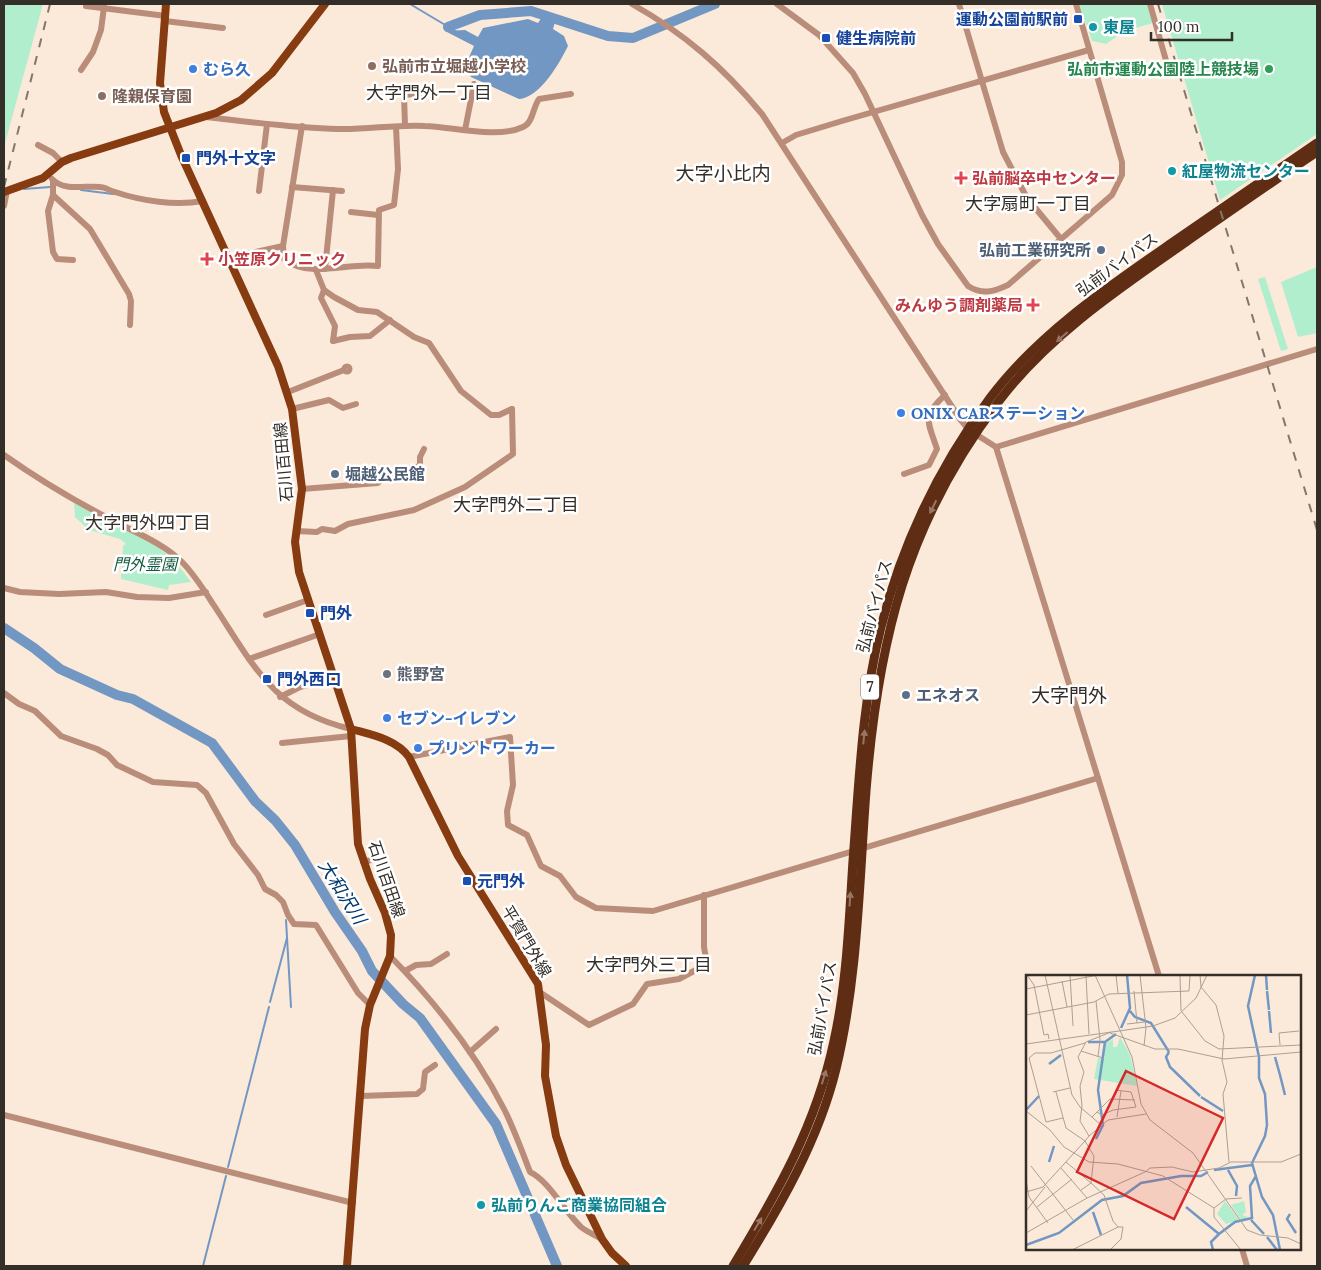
<svg xmlns="http://www.w3.org/2000/svg" width="1321" height="1270" font-family="Lora,'Noto Sans JP',serif">
<rect width="100%" height="100%" fill="#fbeada"/>
<g fill="#b1eece">
<polygon points="5,4 43,4 4,147 4,7"/>
<polygon points="1079,4 1147,4 1153,23 1125,31 1106,44 1092,41"/>
<polygon points="1162,4 1317,4 1317,134 1220,200"/>
<polygon points="1317,267 1317,333 1298,337 1281,282"/>
<polygon points="1265,277 1288,349 1281,351 1258,279"/>
<polygon points="74,503 155,545 174,560 191,582 169,585 168,590 121,579 123,546 126,544 120,539 89,530 75,517"/>
</g>
<path fill="#7297c3" d="M542,17L555,22L553,29L564,36L568,46C560,62 540,98 519,99L471,77L466,64L474,46L445,31L465,30L478,37L483,28L528,19L538,23Z"/>
<g fill="none" stroke-linecap="round" stroke-linejoin="round">
<g stroke="#7297c3" stroke-width="2">
<polyline points="410,4 457,32"/>
<polyline points="24,189 50,187"/>
<polyline points="81,190 113,194"/>
<polyline points="286,920 291,1007"/>
<polyline points="270,1002 287,938"/>
<polyline points="228,1167 269,1007"/>
<polyline points="203,1266 226,1176"/>
</g>
<g stroke="#7297c3" stroke-width="10">
<polyline points="448,27 480,15 531,11 608,36 633,38 715,4"/>
<polyline points="4,628 34,648 60,669 117,695 133,699 212,743 255,801 275,820 295,845 335,912 362,951 372,971 403,1004 420,1018 496,1124 557,1266"/>
</g>
<g stroke="#ba8d7a" stroke-width="6">
<path d="M632,4C685,34 723,67 762,114L960,419L969,430L996,447L1159,976"/>
<path d="M777,4L819,35L853,73L865,94L922,215L938,244L968,286C982,295 993,292 1008,285L1112,195L1122,175V162L1076,4"/>
<polyline points="959,4 1003,152 1027,198 1061,239"/>
<polyline points="1150,4 1167,64"/>
<polyline points="86,6 166,16"/>
<polyline points="165,21 223,28"/>
<polyline points="81,70 93,52 101,30 104,7"/>
<path d="M206,117C250,122 294,128 338,129C367,130 397,124 425,126C453,127 498,139 523,127C533,123 533,107 539,99L571,94"/>
<path d="M302,126L283,246L284,259C310,279 347,262 378,266L379,210L394,205L398,169L396,127"/>
<polyline points="405,126 404,95 433,92"/>
<polyline points="465,130 474,84"/>
<polyline points="782,143 796,135 842,121 1089,50"/>
<polyline points="38,145 53,153 62,162"/>
<path d="M52,179C64,192 86,185 100,187C105,187 110,191 115,192C142,201 175,206 203,201"/>
<polyline points="53,182 53,195 90,229 129,294 131,301 130,325"/>
<polyline points="292,187 342,191"/>
<polyline points="259,191 267,124"/>
<polyline points="53,195 48,211 53,252 57,259 73,260"/>
<polyline points="4,206 7,191"/>
<polyline points="351,212 378,215"/>
<polyline points="229,258 283,246"/>
<polyline points="325,269 333,190"/>
<polyline points="316,270 324,290 334,297 358,310 377,312 414,337 429,343 461,391 491,415 499,415 512,409"/>
<polyline points="324,290 321,298 335,326 333,341"/>
<polyline points="333,341 350,337 370,336 390,320"/>
<circle cx="347" cy="369" r="2.5"/>
<polyline points="288,392 344,370"/>
<polyline points="292,409 329,400 343,408 356,404"/>
<polyline points="996,447 1317,349"/>
<path d="M4,455C38,479 73,500 110,519C134,532 163,543 182,562C194,574 204,590 213,604C254,666 273,711 351,729"/>
<path d="M904,474L929,465L937,449C928,421 921,417 945,395"/>
<polyline points="302,489 378,483 386,475 420,466 420,457 424,449"/>
<polyline points="296,531 317,532 322,529 335,531 348,524 414,510 465,487 513,454 512,409"/>
<polyline points="4,588 20,592 59,594 106,592 137,597 169,598 206,592"/>
<polyline points="266,615 308,600"/>
<polyline points="249,659 320,634"/>
<polyline points="4,693 19,704 35,711 61,736 97,749 108,755 117,765 153,782 197,785 206,793 234,844 258,875 265,889 276,895 283,902 288,915 294,924 316,925 358,993 370,1005"/>
<polyline points="280,697 300,687 334,678"/>
<polyline points="282,743 351,736"/>
<polyline points="409,757 510,737 513,785 507,811 508,825 527,835 541,866 560,876 576,897 596,908 653,911 1098,778"/>
<polyline points="363,862 379,858"/>
<path d="M390,956C434,1001 475,1052 504,1109C514,1129 522,1151 530,1172C548,1180 565,1212 581,1227C587,1232 595,1235 602,1239"/>
<polyline points="405,971 416,965 431,964 447,954"/>
<polyline points="541,993 589,1025 633,1004 647,984 679,979 707,964 704,947 704,895"/>
<polyline points="470,1052 496,1029"/>
<polyline points="361,1096 417,1094 423,1089 425,1072 435,1065"/>
<polyline points="4,1115 353,1203"/>
<polyline points="1242,1249 1247,1266"/>
</g>
<g stroke="#873b11" stroke-width="8">
<polyline points="166,4 160,83 164,112 181,155 278,366 292,409 302,489 295,542 299,572 351,729 358,844 370,879 385,913 391,935 390,956 370,1005 365,1029 347,1266"/>
<polyline points="4,192 43,178 62,162 71,158 216,113 241,100 272,73 325,4"/>
<path d="M351,729C372,735 396,739 409,757L458,856L538,984L546,1045L545,1076L556,1136L566,1165L602,1239L612,1253L626,1266"/>
</g>
<g stroke="#5f2d14" stroke-width="9">
<path d="M733,1266C777,1193 816,1126 834,1041C847,982 849,921 853,861C859,783 862,703 881,627C902,544 939,467 990,398C1038,334 1108,287 1173,242C1221,209 1269,176 1317,143"/>
<path d="M743,1266C781,1205 819,1139 836,1069C858,978 859,884 866,791C878,641 906,523 999,401C1048,336 1120,288 1186,242C1229,212 1273,181 1317,152"/>
</g>
<g stroke="#81776d" stroke-width="2" stroke-dasharray="9 9" stroke-linecap="butt">
<polyline points="1158,4 1317,530"/>
<polyline points="4,187 50,4"/>
</g>
</g>
<defs><path id="oneway-solid" d="M-6-.8H1V-3.2L6.5 0L1 3.2V.8H-6Z" transform="scale(1.25)"/></defs>
<g fill="#977666">
<use href="#oneway-solid" transform="translate(1062 337) rotate(139)"/>
<use href="#oneway-solid" transform="translate(933 507) rotate(116)"/>
<use href="#oneway-solid" transform="translate(864 737) rotate(-84)"/>
<use href="#oneway-solid" transform="translate(850 899) rotate(-86)"/>
<use href="#oneway-solid" transform="translate(824 1077) rotate(-73)"/>
<use href="#oneway-solid" transform="translate(758 1224) rotate(-59)"/>
</g>
<g fill="#1a4fb4" stroke="#fff" stroke-width="2">
<rect x="1073" y="14" width="10" height="10" rx="2.5"/>
<rect x="821" y="33" width="10" height="10" rx="2.5"/>
<rect x="181" y="153" width="10" height="10" rx="2.5"/>
<rect x="305" y="608" width="10" height="10" rx="2.5"/>
<rect x="262" y="674" width="10" height="10" rx="2.5"/>
<rect x="462" y="876" width="10" height="10" rx="2.5"/>
</g>
<g fill="#0f9aa8" stroke="#fff" stroke-width="2">
<circle cx="1093" cy="27" r="5"/>
<circle cx="1172" cy="171" r="5"/>
<circle cx="481" cy="1205" r="5"/>
</g>
<g fill="#8d6e63" stroke="#fff" stroke-width="2">
<circle cx="372" cy="66" r="5"/>
<circle cx="102" cy="96" r="5"/>
</g>
<g fill="#3f7fe0" stroke="#fff" stroke-width="2">
<circle cx="193" cy="69" r="5"/>
<circle cx="901" cy="413" r="5"/>
<circle cx="387" cy="718" r="5"/>
<circle cx="418" cy="748" r="5"/>
</g>
<circle fill="#2e9e5b" stroke="#fff" stroke-width="2" cx="1269" cy="69" r="5"/>
<g fill="#e0444e" stroke="#fff" stroke-width="2">
<path d="M958.5 170.5h5v5h5v5h-5v5h-5v-5h-5v-5h5z"/>
<path d="M204.5 251.5h5v5h5v5h-5v5h-5v-5h-5v-5h5z"/>
<path d="M1030.5 297.5h5v5h5v5h-5v5h-5v-5h-5v-5h5z"/>
</g>
<g fill="#5c6f8a" stroke="#fff" stroke-width="2">
<circle cx="1101" cy="250" r="5"/>
<circle cx="335" cy="474" r="5"/>
<circle cx="906" cy="695" r="5"/>
</g>
<circle fill="#6b7280" stroke="#fff" stroke-width="2" cx="387" cy="674" r="5"/>
<g text-anchor="middle" stroke-width="5" stroke-linejoin="round" paint-order="stroke">
<rect fill="#fff" stroke="#716d68" stroke-width="1" x="861" y="674.5" width="18" height="25" rx="4"/>
<g font-size="15" font-weight="bold" fill="#342e28">
<text x="870" y="692">7</text>
</g>
<g font-size="16" font-weight="bold" fill="#164399" stroke="#fff" text-anchor="start">
<text x="1068" y="25" text-anchor="end">運動公園前駅前</text>
<text x="836" y="44">健生病院前</text>
<text x="196" y="164">門外十文字</text>
<text x="320" y="619">門外</text>
<text x="277" y="685">門外西口</text>
<text x="477" y="887">元門外</text>
</g>
<g font-size="16" font-weight="bold" fill="#0d838f" stroke="#fff" text-anchor="start">
<text x="1103" y="33">東屋</text>
<text x="1182" y="177">紅屋物流センター</text>
<text x="491" y="1211">弘前りんご商業協同組合</text>
</g>
<g font-size="16" font-weight="bold" fill="#785e54" stroke="#fff" text-anchor="start">
<text x="382" y="72">弘前市立堀越小学校</text>
<text x="112" y="102">隆親保育園</text>
</g>
<g font-size="16" font-weight="bold" fill="#366cbe" stroke="#fff" text-anchor="start">
<text x="203" y="75">むら久</text>
<text x="911" y="419">ONIX CARステーション</text>
<text x="397" y="724">セブン-イレブン</text>
<text x="428" y="754">プリントワーカー</text>
</g>
<g font-size="16" font-weight="bold" fill="#27864d" stroke="#fff" text-anchor="end">
<text x="1259" y="75">弘前市運動公園陸上競技場</text>
</g>
<g font-size="16" font-weight="bold" fill="#be3a42" stroke="#fff" text-anchor="start">
<text x="972" y="184">弘前脳卒中センター</text>
<text x="218" y="265">小笠原クリニック</text>
<text x="1023" y="311" text-anchor="end">みんゆう調剤薬局</text>
</g>
<g font-size="16" font-weight="bold" fill="#4e5e75" stroke="#fff" text-anchor="start">
<text x="1091" y="256" text-anchor="end">弘前工業研究所</text>
<text x="345" y="480">堀越公民館</text>
<text x="916" y="701">エネオス</text>
</g>
<g font-size="16" fill="#342e28" stroke="#fff">
<text transform="translate(1117 264) rotate(-36)" y="6">弘前バイパス</text>
<text transform="translate(283 462) rotate(-95)" y="6">石川百田線</text>
<text transform="translate(874 606) rotate(-75)" y="6">弘前バイパス</text>
<text transform="translate(387 879) rotate(71)" y="6">石川百田線</text>
<text transform="translate(527 941) rotate(59)" y="6">平賀門外線</text>
<text transform="translate(822 1008) rotate(-80)" y="6">弘前バイパス</text>
</g>
<g font-size="16" font-style="italic" fill="#145c3f" stroke="#fff">
<text x="145" y="570">門外霊園</text>
</g>
<g font-size="16" font-weight="bold" fill="#5b616d" stroke="#fff" text-anchor="start">
<text x="397" y="680">熊野宮</text>
</g>
<g font-size="18" fill="#342e28" stroke="#fff">
<text x="429" y="99">大字門外一丁目</text>
<text x="1028" y="210">大字扇町一丁目</text>
<text x="516" y="511">大字門外二丁目</text>
<text x="148" y="529">大字門外四丁目</text>
<text x="649" y="971">大字門外三丁目</text>
</g>
<g font-size="18" font-style="italic" fill="#00396e" stroke="#fff">
<text transform="translate(342 892) rotate(58)" y="6">大和沢川</text>
</g>
<g font-size="19" fill="#342e28" stroke="#fff">
<text x="723" y="180">大字小比内</text>
<text x="1069" y="702">大字門外</text>
</g>
</g>
<g transform="translate(1026 975)">
<rect width="275" height="275" fill="#fbeada"/>
<path d="M94,62L104,80L111,111L68,104L72,83H77L79,69L87,64V72H91ZM199,226L213,245L200,249L191,239ZM218,226L220,237L216,240L222,242L215,245L205,230Z" fill="#b1eece"/>
<path fill="none" stroke="#7297c3" stroke-width="2.5" d="M229,0L222,31L233,82V103L239,119L241,150L239,161L226,188L236,222L247,240L254,275M240,0L241,15M241,16L243,35M104,36L109,42L125,48L143,77M243,36L245,58M95,53L104,33L101,0M62,67H79L90,59M143,77L140,82L144,92L174,121M249,82L254,100M23,89L35,80M254,100L259,120M175,122L197,136M0,135L13,121M70,164L77,150L72,115L79,67M23,187L28,171M188,195L226,190M202,195L211,211L210,221M160,232L193,259M67,237L75,260M264,239L261,244L270,258M225,245L238,259M241,262L251,275M0,270L33,258L76,225L97,221L115,208L155,201H175L182,197M187,275L185,267L193,259L209,247L226,243L224,211L230,201"/>
<path fill="none" stroke="#ab9f93" stroke-width="1" d="M1,0L8,10L18,60L22,59L23,64M19,0L46,120L54,132L74,149M44,0L47,51M69,0L106,82L115,129L124,145L167,178L221,255L234,260L262,263L275,269M90,0L92,18M114,0L120,53M154,0L155,36M174,0L175,12L190,30L198,61L196,85L201,107L197,119L203,187M60,1L63,59M36,6L41,32M0,14L72,0M108,16L111,48M70,26L74,65L72,82M156,37L179,66L193,74L275,70M0,40L68,27L83,19L163,16L164,0M101,49L119,47M93,56L127,51L149,43L170,23L181,0M84,58L129,74H152L198,84L275,77M0,69L93,56M254,70L253,58L273,56M118,71L120,53M55,76L77,83M27,117L44,113M0,136L24,155L38,172L63,187L92,189L137,201L188,233V242L215,275M71,137L76,140L87,135L110,132L105,117L90,115L87,124M66,142L84,124L109,125M91,142L95,116M37,143L20,147L3,83L9,78H25L59,68M63,161L82,145L120,139M40,187L65,208L55,215M5,191L47,245M35,193L61,223M119,197L124,193L146,192L167,197L193,193L205,187H255L275,179M0,205L3,222L22,248M0,217L17,212L59,166L40,153L30,117M11,232L46,204M188,233L200,224L216,223M0,236L19,212M0,258L61,223L119,197M46,275L92,252M84,275L95,264L97,252H92L87,246L78,220L65,208L68,181L59,166L63,161L54,146L56,131L54,111L58,97L52,82L60,67L85,57"/>
<path fill="#d62828" fill-opacity="0.15" stroke="#d62828" stroke-width="2.5" d="M100,96L197,143L148,244L51,197Z"/>
<rect width="275" height="275" fill="none" stroke="#342e28" stroke-width="2.5"/>
</g>
<rect width="1321" height="1270" fill="none" stroke="#342e28" stroke-width="10"/>
<path d="M1151 32v8h81v-8" fill="none" stroke="#342e28" stroke-width="2.5"/>
<text x="1158" y="32" font-size="15" fill="#342e28" stroke="#ffffff" stroke-width="4" paint-order="stroke">100 m</text>
</svg>
